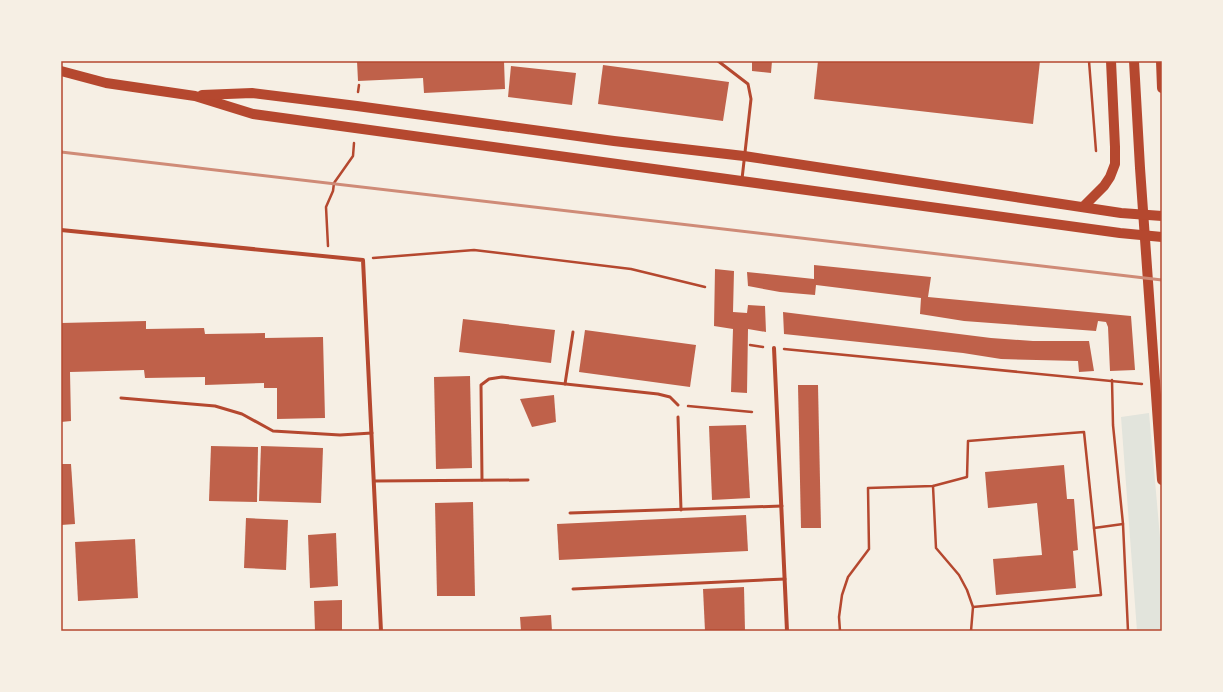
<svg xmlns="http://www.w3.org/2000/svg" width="1223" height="692" font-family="Rubik,sans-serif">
<rect width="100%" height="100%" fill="#f6efe4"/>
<polygon fill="#e2e4dc" points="1149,413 1162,560 1162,631 1137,631 1121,417"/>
<g fill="#bf614a">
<polygon points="357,61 504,61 505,89 424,93 423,78 358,81"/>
<polygon points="752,61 772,61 771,73 752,71"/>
<polygon points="818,61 1040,61 1033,124 814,99"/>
<polygon points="603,65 729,82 723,121 598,104"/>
<polygon points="511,66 576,73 572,105 508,97"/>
<polygon points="814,265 931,277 928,297 1131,316 1135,370 1110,371 1108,327 1106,322 1098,321 1096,331 964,321 920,314 921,298 816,285 815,295 780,292 748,286 747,272 814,279"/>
<polygon points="715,269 734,271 733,312 747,313 748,305 765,306 766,332 748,329 747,393 731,392 733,329 714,326"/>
<polygon points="783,312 991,338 1033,341 1089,341 1094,371 1079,372 1078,361 1001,359 963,353 784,334"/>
<polygon points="463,319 555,330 551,363 459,352"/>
<polygon points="146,321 146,329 204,328 205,334 265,333 265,338 323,337 325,418 277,419 277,388 264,388 264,383 205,385 205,377 145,378 144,370 70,372 71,421 61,422 61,323"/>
<polygon points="585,330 696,345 690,387 579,372"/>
<polygon points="470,376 472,468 436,469 434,377"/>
<polygon points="798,385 818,385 821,528 801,528"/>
<polygon points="554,395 556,422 532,427 520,399"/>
<polygon points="746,425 750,498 712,500 709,426"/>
<polygon points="211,446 258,447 257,502 209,501"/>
<polygon points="261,446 323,448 321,503 259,501"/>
<polygon points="61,464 71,464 75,524 61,525"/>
<polygon points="1064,465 1067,499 1074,499 1078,550 1073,551 1076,588 996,595 993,559 1042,555 1037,503 988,508 985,472"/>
<polygon points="473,502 475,596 437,596 435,503"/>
<polygon points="746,515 748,551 559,560 557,524"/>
<polygon points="246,518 288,520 286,570 244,568"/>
<polygon points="336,533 338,586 310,588 308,535"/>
<polygon points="135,539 138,598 78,601 75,542"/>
<polygon points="744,587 745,631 705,631 703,589"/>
<polygon points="342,600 342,631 315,631 314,601"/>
<polygon points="551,615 552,631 521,631 520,617"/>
</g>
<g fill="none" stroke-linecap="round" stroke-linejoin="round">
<g stroke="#b5482f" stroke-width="2.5">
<polyline points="1089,61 1096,151"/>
<polyline points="358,92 359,85"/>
<polyline points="328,246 326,207 333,191 334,183 353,156 354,143"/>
<polyline points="373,258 474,250 631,269 705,287"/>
<polyline points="750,345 763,347"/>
<polyline points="784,349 1142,384"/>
<polyline points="1112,380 1113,425 1123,524 1128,631"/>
<polyline points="688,406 752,412"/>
<polyline points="933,486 936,548 959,575 967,590 973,607 971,631"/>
<polyline points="1094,528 1123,524"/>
<polyline points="840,631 839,617 842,595 848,577 869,549 868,488 933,486 967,477 968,441 1084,432 1101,595 973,607"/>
</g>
<g stroke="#b5482f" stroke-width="3">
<polyline points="718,61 748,84 751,99 742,179"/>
<polyline points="565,384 573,332"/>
<polyline points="121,398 215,406 242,414 273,431 340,435 372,433"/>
<polyline points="678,417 681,510"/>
<polyline points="482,480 481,385 489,379 502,377 658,394 670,397 678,405"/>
<polyline points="374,481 528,480"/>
<polyline points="570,513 782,506"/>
<polyline points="573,589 785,579"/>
</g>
<g stroke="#b5482f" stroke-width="4">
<polyline points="61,230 363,260 381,631"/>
<polyline points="774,348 787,631"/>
</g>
<g stroke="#b5482f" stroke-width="10">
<polyline points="1134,61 1140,168 1162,480"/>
<polyline points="1161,61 1162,88"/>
<polyline points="61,71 106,83 195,96 253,114 1120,233 1162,237"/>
<polyline points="202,95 252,93 357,106 614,141 744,156 1121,213 1162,216"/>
<polyline points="1084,206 1104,186 1110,177 1115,164 1115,147 1111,61"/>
</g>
<polyline stroke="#cf8b77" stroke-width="3" points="61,152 1162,280"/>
</g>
<rect width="1223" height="692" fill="none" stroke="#f6efe4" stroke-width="124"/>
<rect x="62" y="62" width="1099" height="568" fill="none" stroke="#b5482f" stroke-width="1.5"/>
</svg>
